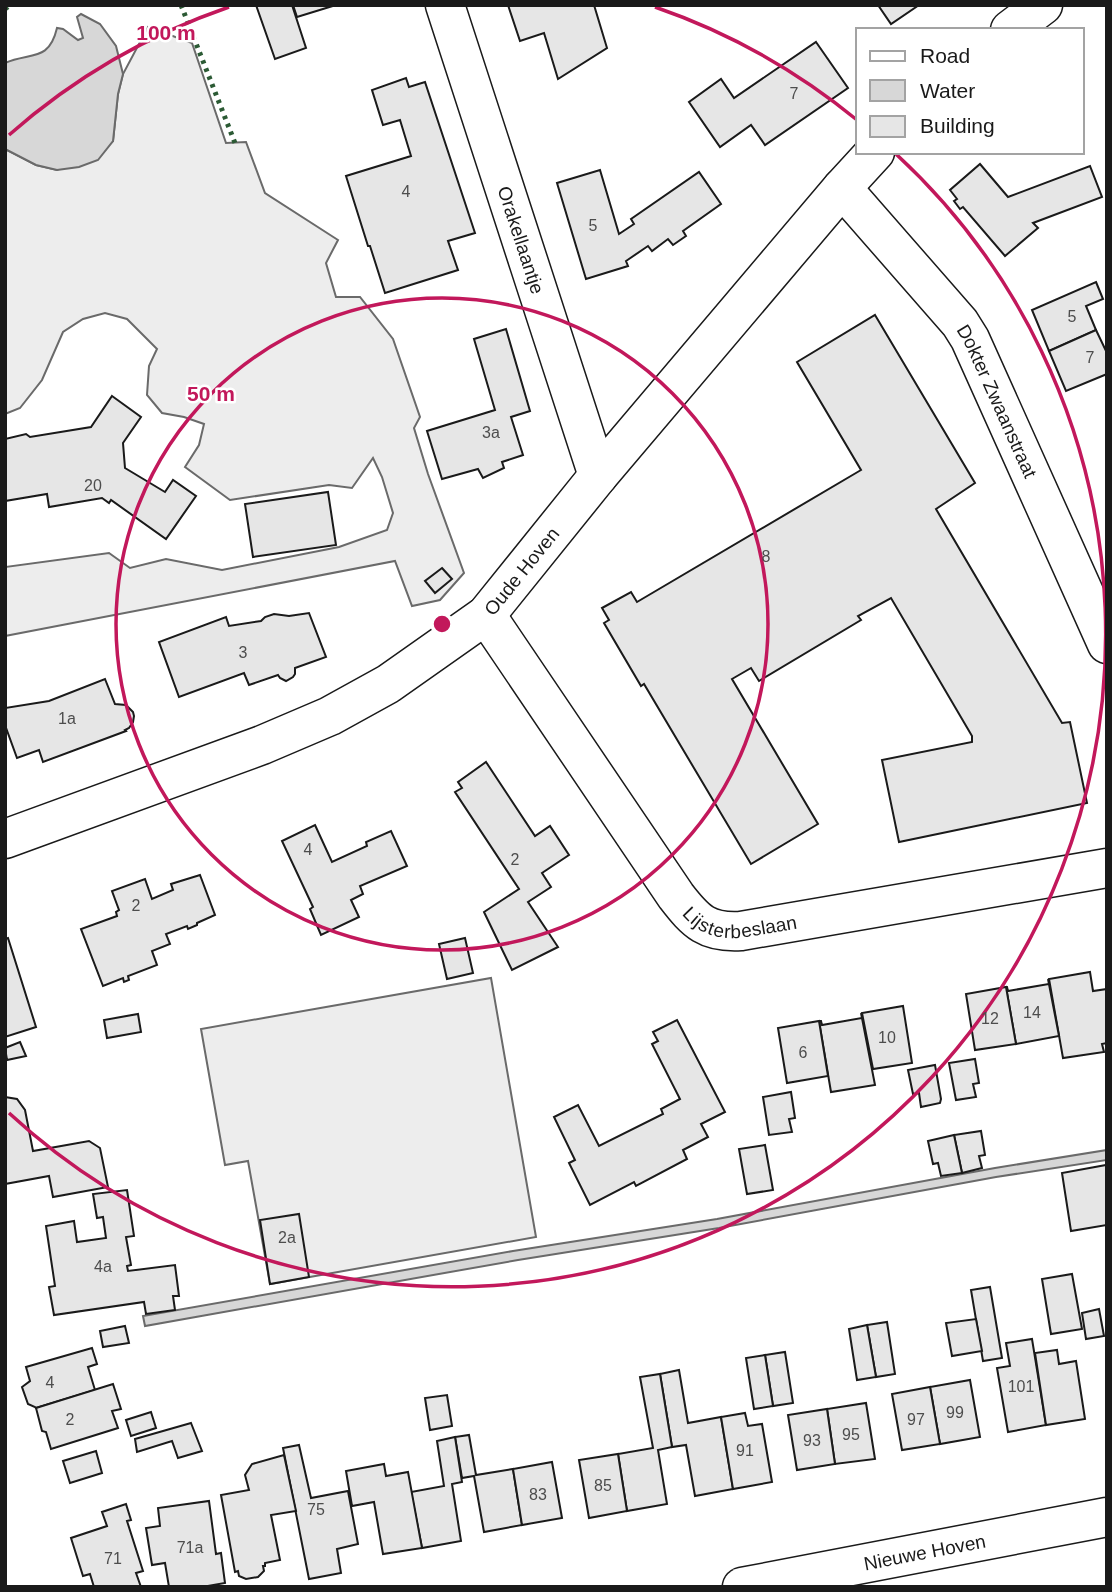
<svg xmlns="http://www.w3.org/2000/svg" width="1112" height="1592" font-family="Arial,sans-serif">
<rect width="100%" height="100%" fill="#fff"/>
<g fill="#ededed" stroke="#6a6a6a" stroke-width="2">
<polygon points="148,27 192,43 226,143 246,142 265,193 338,240 326,263 336,297 360,297 393,339 420,417 414,428 428,474 464,573 440,600 412,606 395,561 5,636 5,567 109,553 130,568 166,559 222,570 339,547 387,530 393,513 382,477 373,458 352,488 329,485 230,500 185,467 199,445 204,424 184,417 162,413 147,395 149,366 157,349 127,319 105,313 83,319 63,332 42,380 20,408 5,414 5,149 36,165 57,170 113,141 118,94 123,74"/>
<polygon points="491,978 536,1237 270,1284 248,1161 225,1165 201,1029"/>
</g>
<g fill="#d7d7d7" stroke="#6a6a6a" stroke-width="2">
<path d="M81,14L100,24L116,46L123,74L118,94L113,141L98,160L79,167L57,170L36,165L5,149V63C31,52 49,62 57,28L63,29L78,40L83,38L77,17Z"/>
<polygon points="1107,1150 1107,1160 996,1177 719,1228 518,1260 145,1326 143,1316 513,1251 717,1219 995,1168"/>
</g>
<g fill="#e6e6e6" stroke="#1a1a1a" stroke-width="2">
<polygon points="256,5 292,5 306,48 275,59"/>
<polygon points="293,5 336,5 297,17"/>
<polygon points="508,5 594,5 607,48 558,79 544,33 520,41"/>
<polygon points="878,5 919,5 891,24"/>
<polygon points="816,42 848,88 765,145 751,125 720,147 689,102 721,79 734,98"/>
<polygon points="406,78 409,87 425,82 475,233 448,241 458,270 385,293 370,246 368,246 346,176 411,156 400,120 383,125 372,90"/>
<polygon points="980,164 1008,197 1090,166 1102,197 1033,223 1038,228 1005,256 963,207 960,209 954,201 957,199 950,190"/>
<polygon points="600,170 619,234 634,224 631,219 699,172 721,204 683,231 686,236 673,245 668,239 652,251 648,246 626,261 628,266 586,279 557,183"/>
<polygon points="1096,282 1103,299 1086,306 1096,330 1049,351 1032,310"/>
<polygon points="875,315 975,483 936,509 1062,723 1070,722 1087,803 899,842 882,760 972,742 972,736 891,598 858,616 861,620 759,681 751,668 732,679 818,824 751,864 644,684 641,686 604,623 609,620 602,608 631,592 637,602 861,470 797,362"/>
<polygon points="506,329 530,411 511,417 523,455 502,462 504,468 483,478 478,469 442,479 427,431 495,410 474,339"/>
<polygon points="1096,330 1107,353 1107,374 1066,391 1049,351"/>
<polygon points="112,396 141,417 123,443 125,468 165,492 173,480 196,496 166,539 111,500 109,503 102,498 49,507 47,494 5,501 5,439 26,434 30,437 91,427"/>
<polygon points="328,492 336,545 253,557 245,504"/>
<polygon points="442,568 452,579 435,593 425,581"/>
<polygon points="309,613 326,657 295,668 295,674 293,677 286,681 280,678 278,675 249,685 244,673 179,697 159,642 226,617 229,626 261,621 265,617 274,614 289,616"/>
<polygon points="105,679 115,704 126,705 133,712 134,716 133,722 129,728 125,730 126,731 43,762 39,750 17,758 5,725 5,708 49,701"/>
<polygon points="486,762 535,836 550,826 569,855 542,873 551,887 528,902 558,947 512,970 484,912 519,889 455,792 462,788 458,782"/>
<polygon points="315,825 332,862 367,846 366,842 391,831 407,866 360,886 363,894 351,900 359,917 321,935 310,909 313,907 282,841"/>
<polygon points="200,875 215,915 197,923 197,925 188,929 187,926 166,934 170,944 152,951 157,965 128,976 129,980 124,982 123,978 103,986 81,929 117,916 116,912 119,910 112,891 145,879 152,899 173,890 171,884"/>
<polygon points="8,938 36,1027 5,1037 5,939"/>
<polygon points="465,938 473,973 447,979 439,944"/>
<polygon points="1090,972 1093,991 1107,989 1107,1043 1102,1044 1104,1052 1063,1058 1049,979"/>
<polygon points="1048,979 1059,1036 1016,1044 1006,987 1007,987 1008,991 1049,984"/>
<polygon points="1006,987 1016,1044 975,1050 966,994"/>
<polygon points="903,1006 912,1063 873,1069 862,1013"/>
<polygon points="861,1013 875,1085 831,1092 819,1021 821,1021 822,1025 862,1018"/>
<polygon points="138,1014 141,1032 107,1038 104,1020"/>
<polygon points="677,1020 725,1112 701,1124 708,1137 683,1150 687,1159 636,1186 634,1182 590,1205 569,1163 575,1160 554,1117 578,1105 599,1146 663,1114 661,1109 680,1099 652,1044 658,1041 653,1032"/>
<polygon points="819,1021 828,1076 787,1083 778,1028"/>
<polygon points="20,1042 26,1056 7,1060 5,1048"/>
<polygon points="975,1059 979,1083 973,1084 976,1097 956,1100 949,1063"/>
<polygon points="935,1065 941,1099 940,1103 921,1107 919,1093 913,1094 908,1070"/>
<polygon points="791,1092 795,1118 789,1119 792,1132 769,1135 763,1097"/>
<polygon points="5,1097 17,1099 25,1110 33,1151 89,1141 100,1148 108,1187 53,1197 49,1176 5,1184"/>
<polygon points="981,1131 985,1155 979,1156 982,1168 962,1173 954,1135"/>
<polygon points="954,1135 962,1173 941,1176 938,1163 933,1164 928,1141"/>
<polygon points="765,1145 773,1190 747,1194 739,1149"/>
<polygon points="1106,1165 1107,1225 1071,1231 1062,1173"/>
<polygon points="127,1190 134,1236 126,1237 131,1265 127,1266 128,1271 175,1265 179,1296 173,1296 175,1310 146,1314 144,1302 54,1315 49,1287 55,1286 46,1226 74,1221 77,1242 106,1238 103,1217 97,1218 93,1194"/>
<polygon points="299,1214 309,1277 270,1284 260,1220"/>
<polygon points="1072,1274 1082,1329 1051,1334 1042,1279"/>
<polygon points="990,1287 1002,1358 983,1361 971,1290"/>
<polygon points="1099,1309 1104,1336 1086,1339 1082,1313"/>
<polygon points="976,1319 982,1351 952,1356 946,1323"/>
<polygon points="887,1322 895,1374 876,1377 867,1325"/>
<polygon points="867,1325 876,1377 857,1380 849,1329"/>
<polygon points="125,1326 129,1343 103,1347 100,1331"/>
<polygon points="1032,1339 1046,1425 1008,1432 997,1368 1010,1366 1006,1343"/>
<polygon points="92,1348 97,1364 88,1367 95,1390 36,1408 35,1407 28,1404 22,1387 30,1381 26,1367"/>
<polygon points="1057,1350 1059,1364 1076,1361 1085,1419 1046,1425 1035,1353"/>
<polygon points="785,1352 793,1403 773,1406 765,1355"/>
<polygon points="765,1355 773,1406 754,1409 746,1358"/>
<polygon points="679,1370 688,1423 721,1417 733,1489 695,1496 686,1445 672,1447 660,1374"/>
<polygon points="660,1374 672,1447 658,1450 667,1504 627,1511 618,1454 653,1448 640,1377"/>
<polygon points="970,1380 980,1437 940,1444 930,1387"/>
<polygon points="113,1384 121,1409 112,1411 118,1428 51,1449 46,1432 42,1431 36,1408"/>
<polygon points="930,1387 940,1444 902,1450 892,1394"/>
<polygon points="447,1395 452,1426 430,1430 425,1398"/>
<polygon points="866,1403 875,1459 835,1464 827,1409"/>
<polygon points="827,1409 835,1464 797,1470 788,1415"/>
<polygon points="151,1412 156,1428 131,1436 126,1420"/>
<polygon points="745,1413 748,1426 762,1424 772,1482 733,1489 721,1417"/>
<polygon points="191,1423 202,1451 178,1458 172,1441 137,1452 135,1439"/>
<polygon points="469,1435 476,1475 513,1469 522,1525 484,1532 474,1476 462,1478 455,1437"/>
<polygon points="455,1437 462,1482 452,1484 461,1541 422,1548 411,1492 444,1486 437,1441"/>
<polygon points="299,1445 311,1498 348,1491 358,1544 337,1549 341,1573 309,1579 283,1448"/>
<polygon points="96,1451 102,1473 70,1483 63,1461"/>
<polygon points="618,1454 627,1511 589,1518 579,1460"/>
<polygon points="284,1455 296,1511 271,1515 280,1560 265,1563 265,1566 263,1566 264,1571 258,1577 246,1579 239,1576 238,1571 235,1572 221,1495 249,1490 245,1475 252,1464"/>
<polygon points="552,1462 562,1518 522,1525 513,1469"/>
<polygon points="384,1464 386,1476 408,1472 422,1548 383,1554 374,1502 352,1506 346,1471"/>
<polygon points="209,1501 216,1554 221,1553 225,1583 202,1587 169,1587 165,1563 152,1565 146,1528 160,1526 158,1508"/>
<polygon points="126,1504 131,1520 127,1521 143,1571 136,1573 141,1587 94,1587 90,1574 83,1576 71,1538 107,1526 102,1512"/>
</g>
<g fill="none" stroke-linecap="round" stroke-linejoin="round">
<defs>
<g id="street">
<path id="s1" d="M445,5L598,476"/>
<polyline points="1010,30 1043,5"/>
<path id="s2" d="M842,188L960,323L970,339L1107,644"/>
<path id="s3" d="M486,615L676,896C696,922 707,933 741,931L1107,868"/>
<path id="s4" d="M5,839L262,745L330,716L388,684L486,615L598,476L842,188L875,152"/>
</g>
<g id="secondary">
<path id="s5" d="M742,1587L1107,1517"/>
</g>
</defs>
<use href="#street" stroke="#1a1a1a" stroke-width="41"/>
<use href="#secondary" stroke="#1a1a1a" stroke-width="41"/>
<use href="#street" stroke="#fff" stroke-width="38"/>
<use href="#secondary" stroke="#fff" stroke-width="38"/>
<g stroke="#2b5a34" stroke-width="5" stroke-dasharray="3.5 5" stroke-linecap="butt">
<polyline points="181,5 235,143"/>
<polyline points="5,9 10,5"/>
</g>
</g>
<g fill="none" stroke="#c2185b" stroke-width="3.5">
<circle cx="442" cy="624" r="326"/>
<path d="M9 135A653 653 0 0 1 229 7M655 7A653 653 0 0 1 857 120M896 154A653 653 0 0 1 9 1113"/>
</g>
<g text-anchor="middle" stroke-width="5" stroke-linejoin="round" paint-order="stroke">
<g font-size="16" fill="#4d4d4d">
<text x="794" y="99">7</text>
<text x="406" y="197">4</text>
<text x="593" y="231">5</text>
<text x="1072" y="322">5</text>
<text x="1090" y="363">7</text>
<text x="491" y="438">3a</text>
<text x="93" y="491">20</text>
<text x="766" y="562">8</text>
<text x="243" y="658">3</text>
<text x="67" y="724">1a</text>
<text x="308" y="855">4</text>
<text x="515" y="865">2</text>
<text x="136" y="911">2</text>
<text x="1032" y="1018">14</text>
<text x="990" y="1024">12</text>
<text x="887" y="1043">10</text>
<text x="803" y="1058">6</text>
<text x="287" y="1243">2a</text>
<text x="103" y="1272">4a</text>
<text x="50" y="1388">4</text>
<text x="1021" y="1392">101</text>
<text x="955" y="1418">99</text>
<text x="70" y="1425">2</text>
<text x="916" y="1425">97</text>
<text x="851" y="1440">95</text>
<text x="812" y="1446">93</text>
<text x="745" y="1456">91</text>
<text x="603" y="1491">85</text>
<text x="538" y="1500">83</text>
<text x="316" y="1515">75</text>
<text x="190" y="1553">71a</text>
<text x="113" y="1564">71</text>
</g>
<g font-size="19" fill="#1a1a1a" stroke="#fff">
<text dy="7" stroke="none"><textPath href="#s1" startOffset="247">Orakellaantje</textPath></text>
<text dy="7" stroke="none"><textPath href="#s2" startOffset="266">Dokter Zwaanstraat</textPath></text>
<text dy="7" stroke="none"><textPath href="#s4" startOffset="590">Oude Hoven</textPath></text>
<text dy="7" stroke="none"><textPath href="#s3" startOffset="415">Lijsterbeslaan</textPath></text>
<text dy="7" stroke="none"><textPath href="#s5" startOffset="186">Nieuwe Hoven</textPath></text>
</g>
</g>
<circle cx="442" cy="624" r="10" fill="#c2185b" stroke="#fff" stroke-width="3.5"/>
<g font-size="21" text-anchor="middle" font-weight="bold" fill="#c2185b" stroke="#fff" stroke-width="5" stroke-linejoin="round" paint-order="stroke">
<text x="166" y="40">100 m</text>
<text x="211" y="401">50 m</text>
</g>
<rect width="1112" height="1592" fill="none" stroke="#1a1a1a" stroke-width="14"/>
<rect x="856" y="28" width="228" height="126" fill="#ffffff" stroke="#a3a3a3" stroke-width="2"/>
<rect x="870" y="51" width="35" height="10" fill="#ffffff" stroke="#a3a3a3" stroke-width="2"/>
<text x="920" y="63" font-size="21" fill="#1a1a1a">Road</text>
<rect x="870" y="80" width="35" height="21" fill="#d7d7d7" stroke="#a3a3a3" stroke-width="2"/>
<text x="920" y="98" font-size="21" fill="#1a1a1a">Water</text>
<rect x="870" y="116" width="35" height="21" fill="#e6e6e6" stroke="#a3a3a3" stroke-width="2"/>
<text x="920" y="133" font-size="21" fill="#1a1a1a">Building</text>
</svg>
